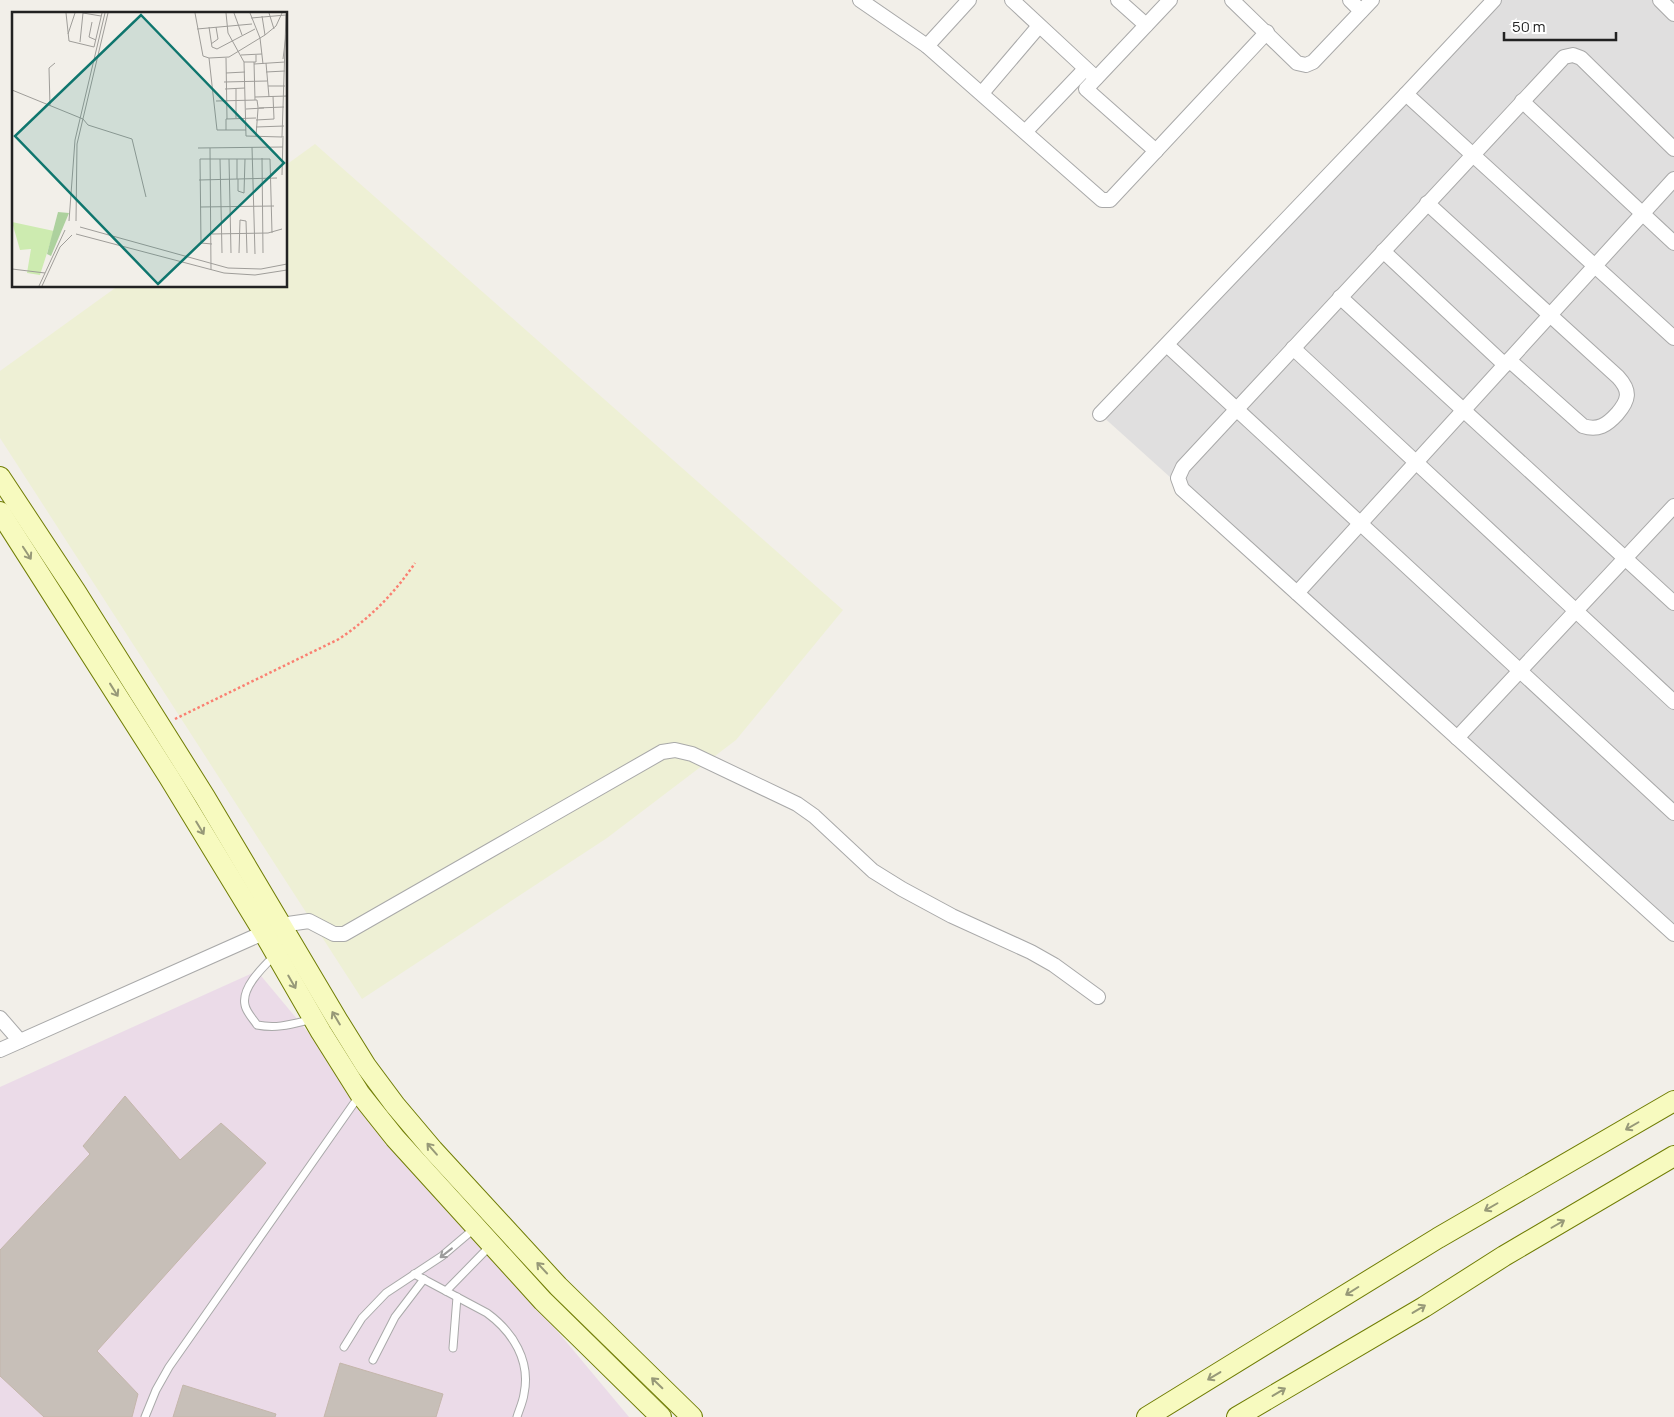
<svg xmlns="http://www.w3.org/2000/svg" width="1674" height="1417" font-family="Manrope,sans-serif">
<rect width="100%" height="100%" fill="#f2efe9"/>
<polygon fill="#e0dfdf" points="1496,0 1674,0 1674,931 1100,414"/>
<polygon fill="#ebdbe8" points="257,971 629,1417 0,1417 0,1087"/>
<polygon fill="#eef0d5" points="315,144 843,610 736,740 607,838 362,999 0,438 0,371 118,286 286,286 286,165"/>
<g fill="#c7bfb8" stroke="#c4b6ab">
<polygon points="125,1096 180,1160 221,1123 266,1163 97,1351 138,1394 132,1417 44,1417 0,1376 0,1250 90,1154 83,1146"/>
<polygon points="340,1363 443,1394 436,1417 324,1417"/>
<polygon points="183,1385 276,1414 275,1417 173,1417"/>
</g>
<g fill="none" stroke-linecap="round" stroke-linejoin="round">
<defs>
<g id="lane">
<path d="M274,956C263,967 241,988 245,1005C246,1012 254,1020 257,1025C278,1029 292,1024 313,1019"/>
<path d="M414,1274L487,1313C513,1332 531,1361 524,1394C523,1402 519,1410 517,1417"/>
<polyline points="446,1291 491,1245"/>
<polyline points="344,1347 362,1318 386,1293 442,1256 475,1228"/>
<polyline points="453,1348 457,1297"/>
<polyline points="373,1360 395,1317 424,1279"/>
<polyline points="145,1417 156,1390 169,1367 359,1096"/>
</g>
<g id="street">
<polyline points="860,0 927,46 1102,200 1110,200 1267,32"/>
<polyline points="1012,0 1096,78"/>
<polyline points="1118,0 1146,25"/>
<polyline points="1232,0 1297,63 1306,65 1313,62 1372,0"/>
<polyline points="1350,0 1361,11"/>
<polyline points="1660,0 1674,14"/>
<polyline points="927,46 969,0"/>
<polyline points="982,93 1039,26"/>
<polyline points="1406,94 1674,338"/>
<polyline points="1522,101 1674,243"/>
<polyline points="1026,131 1085,69"/>
<polyline points="1674,149 1581,58 1573,55 1564,57 1183,467 1178,478 1182,489 1674,934"/>
<polyline points="1156,151 1086,89 1170,0"/>
<path d="M1427,203L1618,377C1631,391 1629,400 1617,414C1607,425 1598,431 1583,426L1509,360"/>
<polyline points="1383,251 1505,365"/>
<polyline points="1340,297 1674,603"/>
<polyline points="1167,345 1674,813"/>
<polyline points="1293,348 1674,702"/>
<polyline points="1100,414 1406,94 1494,0"/>
<polyline points="1297,593 1674,179"/>
<polyline points="1457,738 1674,506"/>
<polyline points="0,1018 20,1041"/>
<polyline points="0,1050 281,925 309,921 334,934 344,934 662,752 675,750 692,754 797,804 814,816 873,871 902,889 952,916 1031,952 1054,965 1098,997"/>
</g>
<g id="secondary">
<polyline points="0,477 76,592 205,797 338,1021 366,1066 395,1105 433,1150 558,1286 692,1417"/>
<polyline points="0,512 169,777 264,933 321,1032 360,1094 395,1138 543,1301 661,1417"/>
<polyline points="1147,1417 1438,1238 1674,1101"/>
<polyline points="1237,1417 1424,1307 1504,1256 1674,1156"/>
</g>
</defs>
<use href="#lane" stroke="#a9a9a9" stroke-width="9"/>
<use href="#street" stroke="#a9a9a9" stroke-width="16"/>
<use href="#secondary" stroke="#707d05" stroke-width="22"/>
<path stroke="#fa8072" stroke-width="2.5" stroke-dasharray="2.5 2.5" stroke-linecap="butt" d="M175,719L339,639C370,618 394,594 415,563"/>
<use href="#lane" stroke="#fff" stroke-width="7"/>
<use href="#street" stroke="#fff" stroke-width="14"/>
<use href="#secondary" stroke="#f7fabf" stroke-width="20"/>
</g>
<defs><path id="oneway-shaft" d="M-6 0H5M1.5-3L5.5 0L1.5 3" fill="none" stroke-width="1.6" stroke-linecap="round" stroke-linejoin="round" transform="scale(1.25)"/></defs>
<g stroke="#979978">
<use href="#oneway-shaft" transform="translate(27 553) rotate(57)"/>
<use href="#oneway-shaft" transform="translate(114 690) rotate(58)"/>
<use href="#oneway-shaft" transform="translate(200 828) rotate(59)"/>
<use href="#oneway-shaft" transform="translate(292 982) rotate(60)"/>
<use href="#oneway-shaft" transform="translate(336 1018) rotate(-121)"/>
<use href="#oneway-shaft" transform="translate(1632 1126) rotate(150)"/>
<use href="#oneway-shaft" transform="translate(432 1149) rotate(-131)"/>
<use href="#oneway-shaft" transform="translate(1491 1207) rotate(150)"/>
<use href="#oneway-shaft" transform="translate(1558 1224) rotate(-30)"/>
<use href="#oneway-shaft" transform="translate(542 1268) rotate(-133)"/>
<use href="#oneway-shaft" transform="translate(1352 1291) rotate(148)"/>
<use href="#oneway-shaft" transform="translate(1419 1309) rotate(-31)"/>
<use href="#oneway-shaft" transform="translate(1214 1376) rotate(149)"/>
<use href="#oneway-shaft" transform="translate(657 1383) rotate(-136)"/>
<use href="#oneway-shaft" transform="translate(1279 1392) rotate(-31)"/>
</g>
<use stroke="#9c9c9c" href="#oneway-shaft" transform="translate(446 1253) rotate(142)"/>
<g transform="translate(12 12)">
<rect width="275" height="275" fill="#f2efe9"/>
<path d="M0,210L42,219L28,263L15,261L19,237L8,238Z" fill="#cdebb0"/>
<path d="M46,200L57,201L39,244L35,242Z" fill="#add19e"/>
<path fill="none" stroke="#9f9d99" stroke-width="1" d="M54,1L57,29L82,35L90,1M71,1L89,4M183,1L191,44L197,46L217,45L253,23L264,14L270,1M214,1L216,21L232,50L234,124L270,125L274,3L239,6M222,1L230,23M238,1L248,26L251,52M257,1L262,17M250,4L253,23M80,10L77,25L84,28M197,15L200,35L205,37L243,17M185,17L240,12M56,22L63,1M68,30L71,1M199,32L206,27L204,15M229,43L250,42M197,46L205,118H234M214,46L215,107M271,47L274,23M232,50H244V43M242,50L243,88M254,51L257,85M242,52L273,50M254,60L273,59M214,61L233,60M212,70L255,69M256,74H273M213,77L233,76M224,77V106M0,78L71,107L76,113L120,127L134,185M243,85L275,84M204,89L245,88L246,95M38,94L37,56L43,51M245,96L272,95M234,97L252,96M244,108L262,107L261,84M244,115L272,114M214,118V107L244,106M244,124L246,97M240,135L243,242M186,136L271,135M198,136L199,258M250,146L251,241M208,147L210,241M217,147L219,241M225,147V167M270,163L271,124M226,167V179L232,181L233,147M187,168L265,166M188,195L262,194M57,209L63,128L93,1M64,209L65,132L96,1M68,215L216,256L249,257L275,252M64,222L212,261L243,263L275,258M200,222L256,221L270,217M200,232L189,231L188,147H258L260,221M227,241L228,208L234,209L235,241M0,257L33,261M27,274L53,218M30,274L48,235L60,223"/>
<path fill="#0f766e" fill-opacity="0.15" stroke="#0f766e" stroke-width="2.5" d="M129,3L272,151L146,272L3,124Z"/>
<rect width="275" height="275" fill="none" stroke="#222" stroke-width="2.5"/>
</g>
<path d="M1504 32v8h112v-8" fill="none" stroke="#222222" stroke-width="2.5"/>
<text x="1512" y="32" font-size="15" fill="#222222" stroke="#ffffff" stroke-width="4" paint-order="stroke">50 m</text>
</svg>
